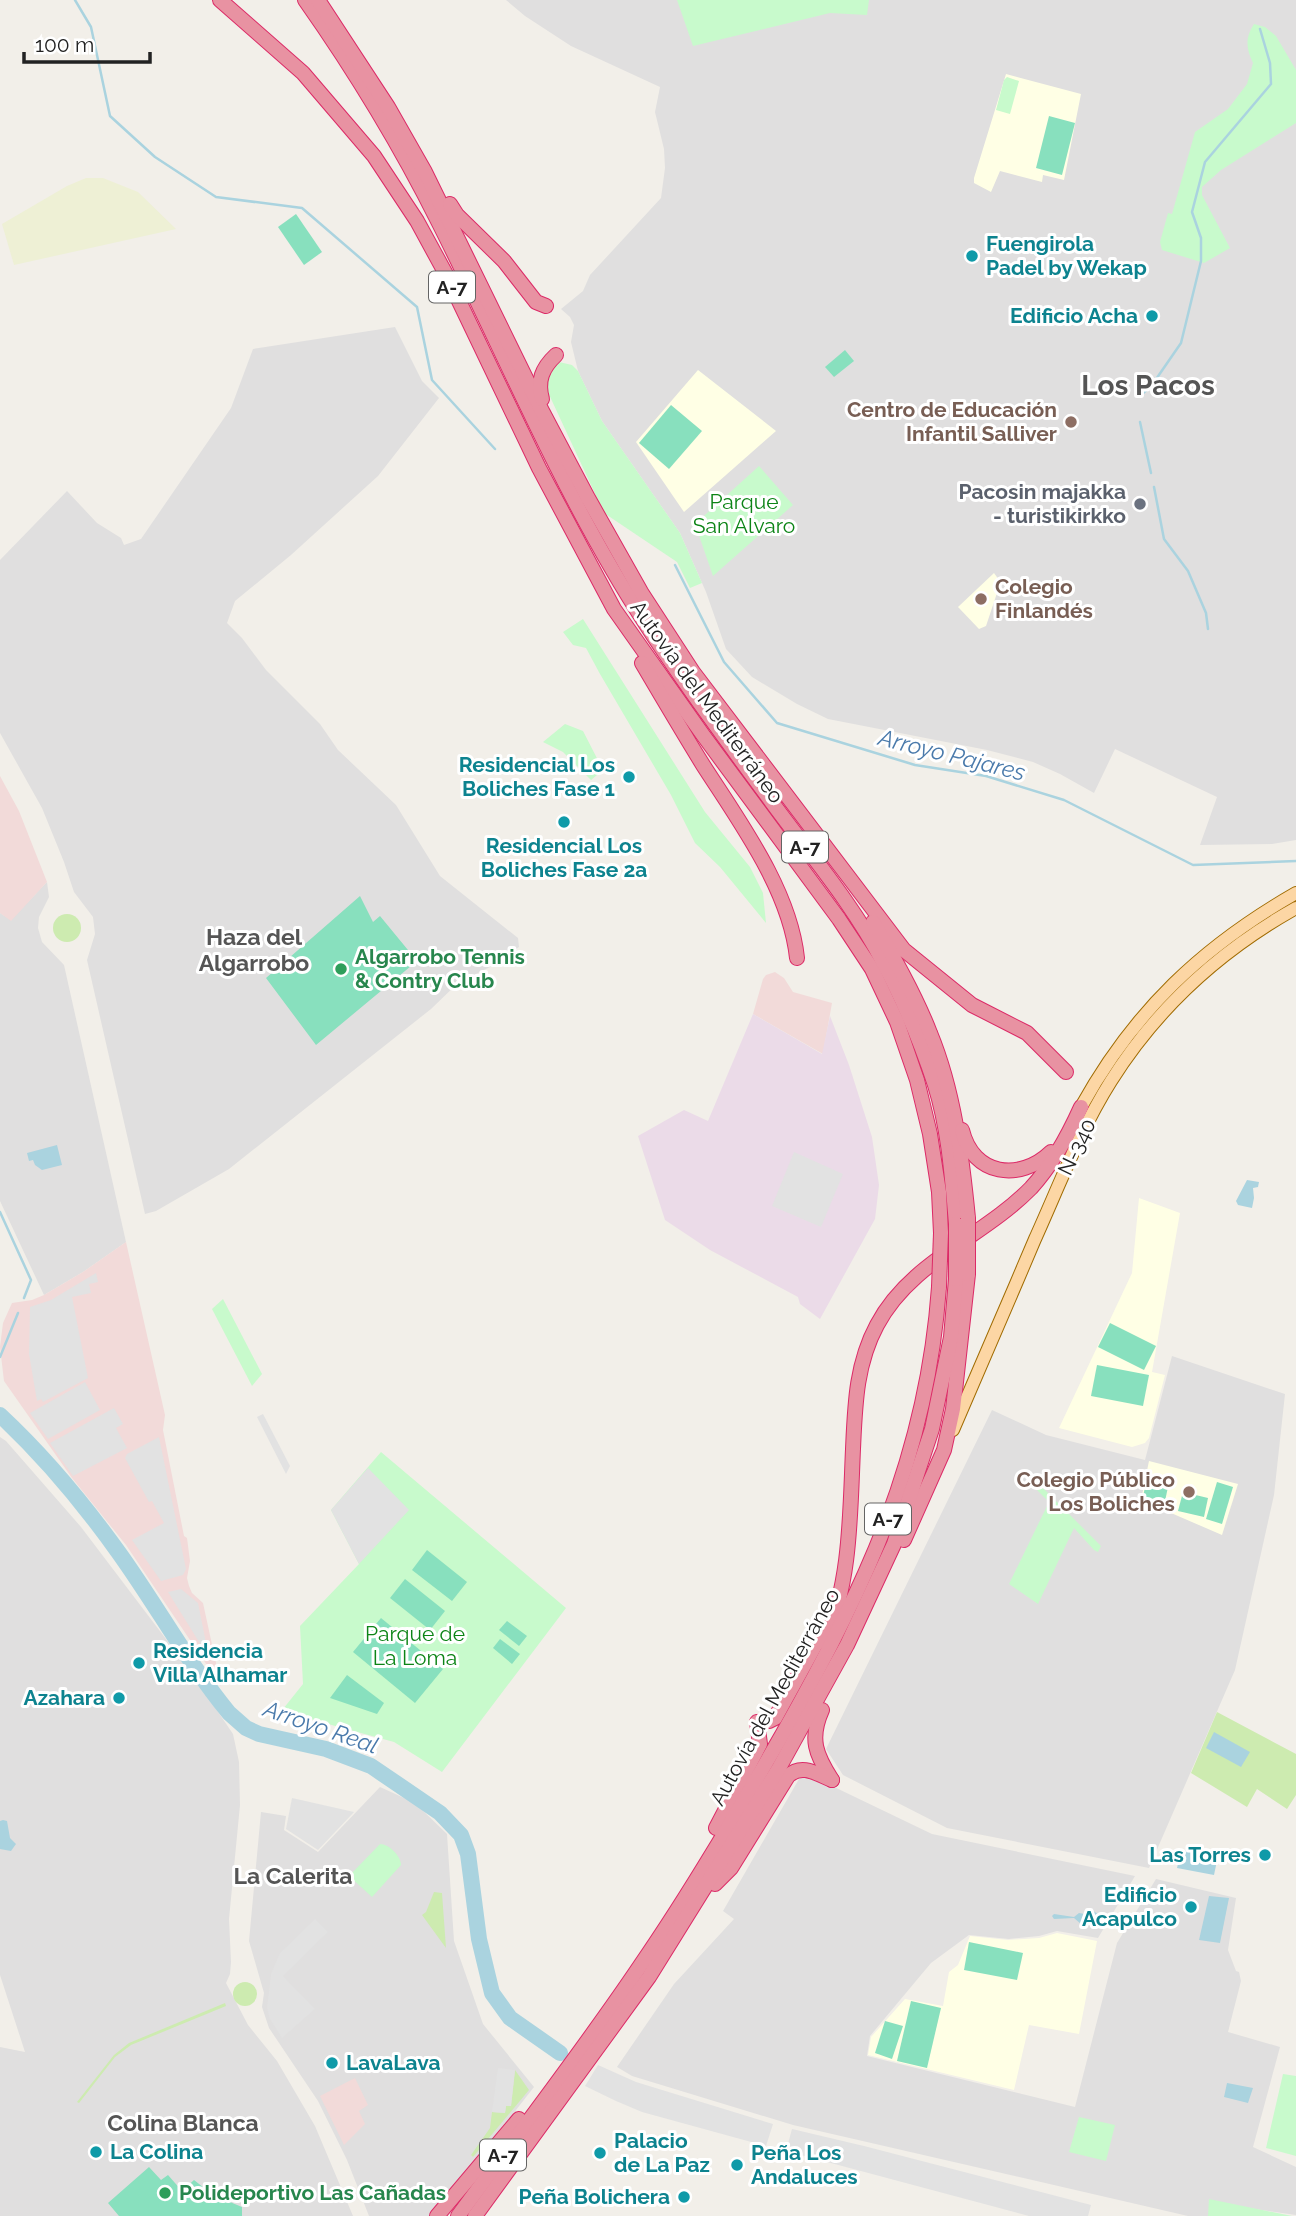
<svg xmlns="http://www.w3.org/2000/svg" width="1296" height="2216" font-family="Raleway,sans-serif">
<rect width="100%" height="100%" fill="#f2efe9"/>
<g fill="#e0dfdf">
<polygon points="506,0 1296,0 1296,840 1272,844 1200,845 1217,797 1115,749 1094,793 1060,774 1033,762 987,750 828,719 797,704 752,677 726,649 706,592 680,533 602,421 578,371 571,342 574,325 570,317 561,309 583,291 590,275 661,198 665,168 664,149 655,112 660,87 571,46 525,16"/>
<polygon points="395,327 422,381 439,398 378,476 291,555 235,601 227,623 242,638 266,670 320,724 338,750 396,805 440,876 518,938 519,947 494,965 458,983 431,1009 229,1169 156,1211 145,1214 87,960 95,934 93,917 74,892 64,862 42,808 0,733 0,560 67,491 97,523 121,538 124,545 141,539 231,408 253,349"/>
<polygon points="47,882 49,897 39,917 38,928 42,942 64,965 126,1242 83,1272 44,1295 0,1201 0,913 11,920"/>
<polygon points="1172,1356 1285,1394 1274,1495 1235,1670 1149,1868 947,1828 843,1775 826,1749 992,1410 1046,1435 1145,1460"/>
<polygon points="0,1437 6,1441 81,1527 191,1672 233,1734 239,1762 240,1805 229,1919 231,1962 230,1974 226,1983 248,2025 277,2061 315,2126 353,2216 0,2216 0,2047 25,2052 0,1975"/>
<polygon points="803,1772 932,1834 1135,1876 1098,1938 1057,1931 1039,1936 1009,1939 969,1935 931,1963 870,2036 867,2056 1075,2107 1117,1943 1156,1879 1236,1898 1228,1950 1236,1971 1239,1972 1241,1981 1228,2032 1280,2047 1253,2147 1296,2167 1296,2215 1226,2205 1209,2216 1188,2216 793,2125 632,2076 617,2067 674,1984 734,1919 723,1911"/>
<polygon points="380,1787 415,1803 447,1834 454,1941 483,2024 534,2087 433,2216 369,2216 347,2160 318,2101 269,2028 262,2007 264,1993 249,1941 261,1812 286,1816 284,1830 318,1852"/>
</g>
<g fill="#f2dad9">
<polygon points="0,776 19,811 47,882 11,921 0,913"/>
<polygon points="775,972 784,978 793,992 832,1003 823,1054 753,1014 763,979 766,975"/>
<polygon points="126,1242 165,1415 163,1430 184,1536 187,1538 190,1561 187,1578 189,1586 192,1593 203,1603 221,1686 126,1545 72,1478 4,1381 0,1347 3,1323 12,1303 32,1300 44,1295 83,1272"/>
<polygon points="355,2078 368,2105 359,2111 365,2124 344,2145 320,2096"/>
</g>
<polygon fill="#ebdbe8" points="753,1014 822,1054 830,1016 849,1065 872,1137 879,1185 875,1219 820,1319 800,1304 798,1297 710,1250 665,1220 638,1136 684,1110 708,1121"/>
<g fill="#ffffe5">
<polygon points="1006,74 1081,94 1064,180 1043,175 1042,182 1000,171 991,192 974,183 974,178"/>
<polygon points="698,370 776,431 684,512 636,442"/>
<polygon points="994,573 999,580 999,587 986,626 979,629 958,607"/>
<polygon points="1139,1198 1180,1213 1152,1372 1165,1375 1149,1438 1145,1443 1132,1447 1059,1428 1132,1273"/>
<polygon points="1149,1461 1238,1484 1222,1535 1141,1500"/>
<polygon points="1057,1933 1097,1941 1079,2034 1029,2025 1014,2090 868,2055 871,2037 905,1999 943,2006 949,1972 958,1965 970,1936 1008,1940 1039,1938"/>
</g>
<polygon fill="#eef0d5" points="86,178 103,178 138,192 176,229 14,265 2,224 67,186"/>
<g fill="#cdebb0">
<circle cx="67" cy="928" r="14"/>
<polygon points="1217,1712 1296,1754 1296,1795 1287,1809 1257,1789 1247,1807 1191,1773"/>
<polygon points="434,1892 442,1893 446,1948 422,1915 426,1912"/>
<circle cx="245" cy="1994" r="12"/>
<polygon points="225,2003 226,2006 131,2045 115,2057 79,2103 77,2102 114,2055 129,2043"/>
<polygon points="515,2070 529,2090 473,2157 471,2155 490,2128 492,2112 505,2113 506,2106 511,2106"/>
</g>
<g fill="#c8facc">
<polygon points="677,0 869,0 867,15 830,13 693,46"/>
<path d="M1254,24L1265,27L1276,36L1296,70V123L1221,170L1202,187V195L1230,248L1204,263L1162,250L1160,242L1168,213L1172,214L1195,132L1228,109L1247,84L1253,63C1246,48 1245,38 1254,24Z"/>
<polygon points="1007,77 1019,81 1010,114 996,110 1004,80"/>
<path d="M559,362L572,365L578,371L602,421L680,533L702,583L690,588L677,562L604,513L546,388C547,378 549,368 559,362Z"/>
<polygon points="759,466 793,505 713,576 695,524"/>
<polygon points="583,619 705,812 750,867 763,893 766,923 720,867 695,843 671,795 600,674 586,648 573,645 563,632"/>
<polygon points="565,724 583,731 603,770 591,780 563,752 543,742"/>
<polygon points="223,1299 262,1374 252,1386 212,1309"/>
<polygon points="381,1452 566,1608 442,1772 394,1742 284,1712 283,1709 303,1684 300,1626 359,1564 331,1510"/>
<polygon points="1030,1475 1101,1546 1098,1552 1094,1550 1074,1528 1038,1604 1009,1584 1049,1502 1027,1480"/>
<path d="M380,1844C389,1844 401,1856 401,1865L372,1897L349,1876Z"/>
<polygon points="1283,2074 1296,2076 1296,2156 1266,2148"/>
<polygon points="1079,2117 1115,2125 1106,2161 1069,2152"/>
<polygon points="1209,2199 1292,2216 1208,2216"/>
</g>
<g fill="#88e0be">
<polygon points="1049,116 1075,123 1062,175 1036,168"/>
<polygon points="296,214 322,252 304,265 278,227"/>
<polygon points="845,350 854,361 834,377 825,367"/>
<polygon points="671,405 702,431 669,469 639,443"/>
<polygon points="360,896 373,922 380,916 417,961 316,1045 266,978"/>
<polygon points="1110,1323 1156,1346 1144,1370 1098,1347"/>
<polygon points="1097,1365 1149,1375 1143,1406 1091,1396"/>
<polygon points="1146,1482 1168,1487 1165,1501 1143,1497"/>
<polygon points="1217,1482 1233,1487 1222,1524 1206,1519"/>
<polygon points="1183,1492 1208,1498 1204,1517 1178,1511"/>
<polygon points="427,1550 467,1582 452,1601 412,1570"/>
<polygon points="405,1579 445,1611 430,1630 390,1598"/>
<polygon points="381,1618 443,1669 415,1703 353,1652"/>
<polygon points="507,1621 527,1636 519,1646 499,1630"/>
<polygon points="500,1639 520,1654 512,1664 493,1648"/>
<polygon points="347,1675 384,1703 377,1714 330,1698"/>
<polygon points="969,1942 1023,1953 1017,1980 964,1970"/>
<polygon points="911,2001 941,2008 927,2068 897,2061"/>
<polygon points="885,2021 903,2026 892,2059 875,2053"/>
<polygon points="149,2167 161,2180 168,2175 182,2191 194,2180 213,2195 242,2207 242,2216 119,2216 108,2203"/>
</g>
<g fill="#e2e2e2">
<polygon points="794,1152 843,1174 821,1227 772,1206"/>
<polygon points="96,1273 98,1282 89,1284 91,1293 72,1297 88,1378 43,1402 41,1399 37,1401 29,1354 30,1307 51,1300"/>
<polygon points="85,1382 100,1410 48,1439 30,1413"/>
<polygon points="114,1408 123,1424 116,1428 127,1448 73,1476 50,1443"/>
<polygon points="263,1414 290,1466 286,1474 257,1417"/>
<polygon points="159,1437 186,1569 183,1575 161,1581 132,1540 164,1523 152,1501 149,1502 125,1458 127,1454"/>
<polygon points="368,1468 409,1510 359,1564 331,1510"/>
<polygon points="181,1589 198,1603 209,1658 168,1592"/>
<polygon points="292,1798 354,1812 318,1850 286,1829"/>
<polygon points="315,1919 328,1932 283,1976 315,2009 282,2038 270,2019 267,2007 271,1974 280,1953"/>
<polygon points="598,2065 636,2082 773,2124 766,2146 642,2112 616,2101 585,2086"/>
<polygon points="498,2068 515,2070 511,2106 506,2106 505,2113 492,2112"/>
<polygon points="792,2129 864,2146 1091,2205 1088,2216 1029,2216 786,2151"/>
</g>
<g fill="#aad3df">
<polygon points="57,1145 62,1165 42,1170 35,1165 33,1160 29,1161 27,1153"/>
<polygon points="1247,1180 1259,1182 1258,1187 1253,1188 1254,1198 1252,1208 1238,1205 1236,1201"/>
<polygon points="1214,1732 1250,1752 1241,1767 1206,1748"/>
<polygon points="3,1820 7,1821 10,1838 16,1844 11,1851 0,1849 0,1821"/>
<polygon points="1181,1850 1218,1856 1214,1875 1177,1868"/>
<polygon points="1209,1896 1229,1898 1220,1943 1199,1940"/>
<polygon points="1093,1911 1100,1915 1098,1925 1081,1924 1074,1918 1054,1919 1052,1916 1054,1914 1074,1917 1079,1913 1085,1914"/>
<polygon points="1227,2083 1253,2088 1248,2103 1224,2097"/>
</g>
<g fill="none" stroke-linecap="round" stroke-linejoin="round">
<g stroke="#aad3df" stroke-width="2.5">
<polyline points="75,0 91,27 110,116 155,157 216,197 302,208 417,307 432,380 495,449"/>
<polyline points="1141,395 1152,385 1181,343 1201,261 1201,238 1192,212 1205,162 1271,84 1270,63 1260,29"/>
<polyline points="1140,422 1151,473"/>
<polyline points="1154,487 1164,539 1188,571 1206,613 1208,629"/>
<polyline points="675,565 724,662 777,723 915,765 986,776 1064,800 1193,865 1296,861"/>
<polyline points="0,1212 31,1280 24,1298"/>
<polyline points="0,1357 18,1313"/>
</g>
<path stroke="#aad3df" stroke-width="16" d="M0,1415C44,1456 84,1504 119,1553C157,1606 188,1663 229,1713L246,1728L259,1734L326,1749L371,1766L440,1813L461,1835L468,1854L479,1939L492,1993L510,2018L560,2053"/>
<defs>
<g id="primary">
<path d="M1081,1107C1134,1011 1202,947 1296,893"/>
<path d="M953,1430C980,1367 1008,1303 1035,1239C1059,1186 1080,1130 1111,1081C1157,1008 1221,950 1296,908"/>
</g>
<g id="motorway">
<polyline points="220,0 303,73 374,156 417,221 447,276 539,468 614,609 703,735 839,919 872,969 897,1022 917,1080 930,1134 939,1192 941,1233"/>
<path d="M305,0C355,71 400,145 439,223C497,338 547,458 612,569C659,650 715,725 771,801C809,853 853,904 883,962C904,1001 921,1043 935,1085C949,1130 952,1178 956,1224"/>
<polyline points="318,0 388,107 425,172 541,409 588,498 641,592 693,672 904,950 972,1005 1027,1033 1066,1072"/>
<polyline points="450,204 457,215 504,261 536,302 546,306"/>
<path d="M542,399C537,381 542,368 556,355"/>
<path d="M642,663C662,697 682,731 703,765C739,821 790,890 797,958"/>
<path d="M873,922C894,957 915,994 930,1033C954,1091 962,1157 968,1218"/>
<path d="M962,1130C973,1176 1020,1182 1051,1152"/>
<polyline points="904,1540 944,1450 953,1409 968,1274"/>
<path d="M825,1642C851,1581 850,1514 853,1449C855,1405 856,1364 877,1325C910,1262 983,1237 1031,1188C1053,1164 1068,1136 1081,1107"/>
<path d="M822,1710C809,1739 816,1755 832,1780"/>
<polyline points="716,1828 760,1744 757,1722 769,1721 775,1718 824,1629"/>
<path d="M715,1884L731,1868L788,1776C802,1763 817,1774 832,1780"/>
<polyline points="437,2216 519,2119"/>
<path d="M458,2216C519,2133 582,2052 640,1966C691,1892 737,1813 782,1735C865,1589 927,1457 939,1287"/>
<polyline points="475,2216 649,1977 779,1768 847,1645 894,1544 932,1429 951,1337 956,1279"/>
</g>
</defs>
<use href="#primary" stroke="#a06b00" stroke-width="14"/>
<use href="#motorway" stroke="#dc2a67" stroke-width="16"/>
<use href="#primary" stroke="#fcd6a4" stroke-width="12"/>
<use href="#motorway" stroke="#e892a2" stroke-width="14"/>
<defs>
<g id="motorway-bridge">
<polyline points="968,1218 968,1274"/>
<polyline points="956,1279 956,1224"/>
<polyline points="939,1287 941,1233"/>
</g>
</defs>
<use href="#motorway-bridge" stroke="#dc2a67" stroke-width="16" stroke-linecap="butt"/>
<use href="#motorway-bridge" stroke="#e892a2" stroke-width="14"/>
</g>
<g fill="#0f9aa8" stroke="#fff" stroke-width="2.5">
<circle cx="972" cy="256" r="7"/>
<circle cx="1152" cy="316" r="7"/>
<circle cx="629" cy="777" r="7"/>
<circle cx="564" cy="822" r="7"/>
<circle cx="139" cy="1663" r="7"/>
<circle cx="119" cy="1698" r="7"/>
<circle cx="1265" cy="1855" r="7"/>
<circle cx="1191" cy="1907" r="7"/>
<circle cx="332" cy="2063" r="7"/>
<circle cx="96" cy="2152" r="7"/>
<circle cx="600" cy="2153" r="7"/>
<circle cx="737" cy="2165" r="7"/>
<circle cx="684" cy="2197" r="7"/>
</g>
<g fill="#8d6e63" stroke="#fff" stroke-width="2.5">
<circle cx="1071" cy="422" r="7"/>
<circle cx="981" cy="599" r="7"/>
<circle cx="1189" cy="1492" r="7"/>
</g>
<circle fill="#6b7280" stroke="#fff" stroke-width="2.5" cx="1140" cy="504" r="7"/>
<g fill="#2e9e5b" stroke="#fff" stroke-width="2.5">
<circle cx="341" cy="969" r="7"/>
<circle cx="165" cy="2193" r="7"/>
</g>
<g text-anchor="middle" stroke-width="6" stroke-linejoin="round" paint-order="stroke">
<g fill="#fff" stroke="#646464" stroke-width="2">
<rect x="429" y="271.5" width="46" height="31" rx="5"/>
<rect x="782" y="831.5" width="46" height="31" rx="5"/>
<rect x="865" y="1503.5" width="46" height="31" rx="5"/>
<rect x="480" y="2139.5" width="46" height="31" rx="5"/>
</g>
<g font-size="19" font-weight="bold" fill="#222">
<text x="452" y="294">A-7</text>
<text x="805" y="854">A-7</text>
<text x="888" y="1526">A-7</text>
<text x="503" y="2162">A-7</text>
</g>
<g font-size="21" font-weight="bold" fill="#0d838f" stroke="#fff" text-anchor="start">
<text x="986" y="251">Fuengirola<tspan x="986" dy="24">Padel by Wekap</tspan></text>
<text x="1138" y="323" text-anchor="end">Edificio Acha</text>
<text x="615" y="772" text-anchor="end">Residencial Los<tspan x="615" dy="24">Boliches Fase 1</tspan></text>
<text x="564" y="853" text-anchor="middle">Residencial Los<tspan x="564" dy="24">Boliches Fase 2a</tspan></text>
<text x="153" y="1658">Residencia<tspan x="153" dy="24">Villa Alhamar</tspan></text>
<text x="105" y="1705" text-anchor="end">Azahara</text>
<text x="1251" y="1862" text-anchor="end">Las Torres</text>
<text x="1177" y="1902" text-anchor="end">Edificio<tspan x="1177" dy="24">Acapulco</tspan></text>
<text x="346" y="2070">LavaLava</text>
<text x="614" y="2148">Palacio<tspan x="614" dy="24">de La Paz</tspan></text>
<text x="110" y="2159">La Colina</text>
<text x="751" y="2160">Peña Los<tspan x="751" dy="24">Andaluces</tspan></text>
<text x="670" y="2204" text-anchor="end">Peña Bolichera</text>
</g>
<g font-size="21" font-weight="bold" fill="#785e54" stroke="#fff" text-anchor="end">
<text x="1057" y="417">Centro de Educación<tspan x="1057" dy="24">Infantil Salliver</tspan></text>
<text x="995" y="594" text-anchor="start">Colegio<tspan x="995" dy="24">Finlandés</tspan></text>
<text x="1175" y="1487">Colegio Público<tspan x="1175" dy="24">Los Boliches</tspan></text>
</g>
<g font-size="21" font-weight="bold" fill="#5b616d" stroke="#fff" text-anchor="end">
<text x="1126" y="499">Pacosin majakka<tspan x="1126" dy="24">- turistikirkko</tspan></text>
</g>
<g font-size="21" fill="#0c8416" stroke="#fff">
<text x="744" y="509">Parque<tspan x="744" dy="24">San Alvaro</tspan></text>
<text x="415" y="1641">Parque de<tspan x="415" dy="24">La Loma</tspan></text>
</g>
<g font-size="21" fill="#222" stroke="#fff">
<text transform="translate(707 702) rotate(54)" y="7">Autovía del Mediterráneo</text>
<text transform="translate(1077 1147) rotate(-64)" y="7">N-340</text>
<text transform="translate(775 1697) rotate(-61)" y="7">Autovía del Mediterráneo</text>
</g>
<g font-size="21" font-weight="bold" fill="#27864d" stroke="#fff" text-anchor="start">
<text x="355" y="964">Algarrobo Tennis<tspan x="355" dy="24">&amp; Contry Club</tspan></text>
<text x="179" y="2200">Polideportivo Las Cañadas</text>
</g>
<g font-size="23" font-style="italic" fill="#4a7aab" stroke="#fff">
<text transform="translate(952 755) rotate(14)" y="8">Arroyo Pajares</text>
<text transform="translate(321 1727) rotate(19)" y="8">Arroyo Real</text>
</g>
<g font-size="23" font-weight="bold" fill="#555" stroke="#fff">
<text x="254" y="945">Haza del<tspan x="254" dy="26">Algarrobo</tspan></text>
<text x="293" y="1884">La Calerita</text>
<text x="183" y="2131">Colina Blanca</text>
</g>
<g font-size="28" font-weight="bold" fill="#555" stroke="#fff">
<text x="1148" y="395">Los Pacos</text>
</g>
</g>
<path d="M24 52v10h126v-10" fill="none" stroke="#222222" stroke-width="3.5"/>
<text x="35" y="52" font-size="21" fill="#222222" stroke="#ffffff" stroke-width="5" paint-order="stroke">100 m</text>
</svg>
